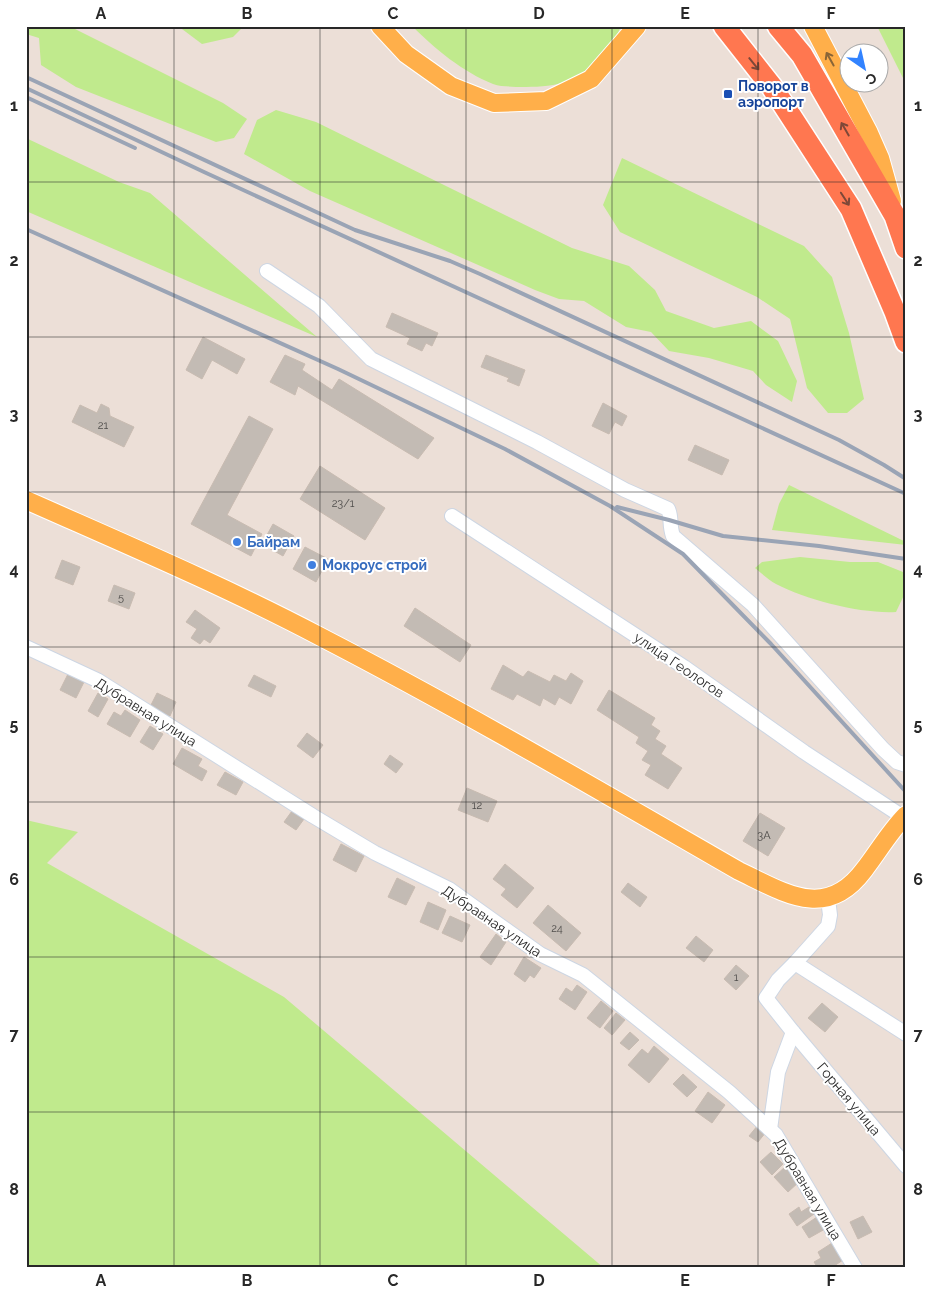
<svg xmlns="http://www.w3.org/2000/svg" width="932" height="1294" font-family="Raleway,sans-serif">
<rect width="100%" height="100%" fill="#ecdfd7"/>
<g fill="#c0ea8d">
<polygon points="26,26 69,26 223,103 247,119 234,138 216,142 76,87 41,65 39,38 26,34"/>
<polygon points="178,26 244,26 233,37 202,44"/>
<path d="M412,26H621C611,52 585,77 558,84C545,87 529,87 516,87C508,86 500,87 493,84C463,72 435,49 412,26Z"/>
<polygon points="877,26 906,26 906,84"/>
<polygon points="276,110 316,122 572,248 629,266 655,290 666,311 714,328 751,321 778,341 797,381 792,402 766,385 753,371 709,358 669,351 651,332 626,327 584,301 559,299 535,290 310,191 244,154 257,120"/>
<polygon points="26,138 119,182 150,193 317,337 26,211"/>
<polygon points="622,158 804,246 832,277 849,333 864,399 847,413 828,413 807,388 790,319 757,297 620,232 603,205"/>
<polygon points="789,485 906,542 906,545 772,530 779,504"/>
<path d="M800,557L850,562H878L903,572L906,591L896,612C861,614 807,600 776,584C769,580 762,574 755,568L762,562Z"/>
<polygon points="26,820 78,832 47,863 284,997 604,1268 26,1268"/>
</g>
<g fill="#c3bbb4" stroke="#c8bbb1">
<polygon points="392,313 438,333 432,346 426,343 422,351 407,344 410,338 386,327"/>
<polygon points="203,337 245,359 237,374 212,360 202,379 186,370"/>
<polygon points="285,355 305,364 302,370 332,390 339,379 434,438 418,459 298,386 295,395 270,382"/>
<polygon points="486,355 525,370 519,386 507,381 509,378 481,367"/>
<polygon points="603,403 627,416 622,426 615,422 609,434 592,426"/>
<polygon points="101,404 109,408 110,416 134,427 124,447 72,422 80,405 97,413"/>
<polygon points="249,416 273,429 227,515 262,534 251,556 191,524"/>
<polygon points="695,445 729,460 722,475 688,460"/>
<polygon points="320,466 385,508 365,540 300,499"/>
<polygon points="273,524 294,536 283,556 262,544"/>
<polygon points="305,547 328,559 316,582 293,569"/>
<polygon points="62,560 80,567 73,585 55,578"/>
<polygon points="114,585 135,593 129,609 108,601"/>
<polygon points="415,608 471,645 460,662 404,626"/>
<polygon points="195,610 220,628 210,643 204,639 200,644 191,638 197,629 186,622"/>
<polygon points="503,665 523,677 528,671 550,682 554,675 566,681 571,673 583,681 571,704 559,697 555,705 543,698 540,706 517,694 513,700 491,689"/>
<polygon points="70,670 86,678 76,698 60,690"/>
<polygon points="254,675 276,686 271,697 248,686"/>
<polygon points="609,690 655,718 651,725 660,731 655,739 666,746 661,754 682,768 668,789 645,775 651,765 642,760 648,751 636,743 639,737 597,710"/>
<polygon points="98,693 108,699 98,717 88,711"/>
<polygon points="157,693 176,702 170,716 150,707"/>
<polygon points="125,710 140,720 130,737 107,724 114,712 121,716"/>
<polygon points="150,726 163,734 153,750 140,742"/>
<polygon points="307,733 323,745 313,758 297,746"/>
<polygon points="182,748 202,759 198,766 207,771 202,781 173,764"/>
<polygon points="390,755 403,764 396,773 384,764"/>
<polygon points="225,772 243,782 236,795 217,785"/>
<polygon points="467,788 497,801 488,822 458,810"/>
<polygon points="292,811 304,819 296,830 284,822"/>
<polygon points="760,813 785,828 768,856 743,841"/>
<polygon points="341,844 364,856 356,872 333,860"/>
<polygon points="505,864 534,888 517,908 501,895 506,889 493,879"/>
<polygon points="397,878 415,887 406,905 388,897"/>
<polygon points="628,883 647,897 640,907 621,892"/>
<polygon points="428,902 446,910 438,930 420,922"/>
<polygon points="548,905 581,933 566,951 533,923"/>
<polygon points="450,916 470,925 462,942 442,933"/>
<polygon points="496,934 506,942 491,965 480,957"/>
<polygon points="696,936 713,950 704,962 686,948"/>
<polygon points="524,957 541,968 534,978 530,975 525,982 514,974"/>
<polygon points="736,965 749,976 736,990 724,979"/>
<polygon points="577,985 587,992 575,1010 559,999 566,988 572,992"/>
<polygon points="601,1001 613,1011 600,1028 587,1018"/>
<polygon points="822,1003 838,1017 825,1032 808,1018"/>
<polygon points="616,1013 625,1020 612,1035 604,1028"/>
<polygon points="630,1032 639,1040 629,1050 620,1043"/>
<polygon points="654,1046 669,1059 649,1083 628,1065 642,1049 648,1054"/>
<polygon points="683,1074 697,1087 687,1097 673,1084"/>
<polygon points="708,1092 725,1105 712,1123 695,1111"/>
<polygon points="758,1125 766,1132 758,1142 749,1136"/>
<polygon points="771,1152 783,1164 772,1175 760,1162"/>
<polygon points="786,1166 800,1181 788,1192 774,1177"/>
<polygon points="799,1207 801,1212 809,1207 814,1214 797,1226 789,1214"/>
<polygon points="863,1216 872,1232 858,1239 850,1222"/>
<polygon points="817,1217 825,1229 809,1238 802,1227"/>
<polygon points="832,1243 843,1260 831,1268 818,1268 814,1262 821,1258 818,1252"/>
</g>
<g fill="none" stroke-linecap="round" stroke-linejoin="round">
<defs>
<g id="minor">
<path d="M267,271L319,306L371,359L537,442L625,490L668,509C672,517 669,525 673,536L753,605L883,749L897,762L906,765"/>
<polyline points="452,516 684,667 804,752 903,817"/>
<polyline points="26,647 97,680 313,816 375,853 449,889 540,954 583,975 729,1092 776,1135 855,1268"/>
<polyline points="828,899 830,915 828,926 795,963 906,1034"/>
<polyline points="793,1032 906,1166"/>
<polyline points="770,1129 778,1072 793,1032 766,998 778,980 795,963"/>
</g>
<g id="major">
<polyline points="380,26 406,54 451,86 494,103 546,101 591,79 637,26"/>
<polyline points="813,26 869,133 880,158 892,201"/>
<path d="M26,500C125,544 224,586 319,636C462,710 600,791 739,871C785,893 826,921 864,870C878,852 890,831 906,815"/>
</g>
<g id="highway">
<polyline points="724,26 772,87 851,209 895,312 906,342"/>
<polyline points="778,26 802,55 895,216 906,248"/>
</g>
</defs>
<use href="#minor" stroke="#cdd6e3" stroke-width="16"/>
<use href="#major" stroke="#fff" stroke-width="20"/>
<use href="#highway" stroke="#fff" stroke-width="24"/>
<use href="#minor" stroke="#fff" stroke-width="14"/>
<use href="#major" stroke="#ffaf4a" stroke-width="18"/>
<use href="#highway" stroke="#ff7750" stroke-width="21"/>
<g stroke="#9aa4b5" stroke-width="4">
<polyline points="26,77 355,230 450,261 480,274 839,440 884,465 906,479"/>
<polyline points="26,88 204,172 906,494"/>
<polyline points="26,97 135,148"/>
<polyline points="26,229 338,369 505,449 610,506 683,554 771,644 906,792"/>
<polyline points="617,507 669,520 723,536 819,546 906,559"/>
</g>
</g>
<defs><path id="oneway-shaft" d="M-6 0H5M1.5-3L5.5 0L1.5 3" fill="none" stroke-width="1.6" stroke-linecap="round" stroke-linejoin="round" transform="scale(1.25)"/></defs>
<use stroke="#896537" href="#oneway-shaft" transform="translate(830 59) rotate(-119)"/>
<g stroke="#7e4838">
<use href="#oneway-shaft" transform="translate(754 64) rotate(51)"/>
<use href="#oneway-shaft" transform="translate(845 129) rotate(-120)"/>
<use href="#oneway-shaft" transform="translate(845 199) rotate(57)"/>
</g>
<path fill="none" stroke="#282828" stroke-width="1" stroke-opacity="0.55" d="M174,26V1268M320,26V1268M466,26V1268M612,26V1268M758,26V1268M26,182H906M26,337H906M26,492H906M26,647H906M26,802H906M26,957H906M26,1112H906"/>
<rect fill="#1a4fb4" stroke="#fff" stroke-width="2" x="723" y="89" width="10" height="10" rx="2.5"/>
<g fill="#3f7fe0" stroke="#fff" stroke-width="2">
<circle cx="237" cy="542" r="5"/>
<circle cx="312" cy="565" r="5"/>
</g>
<g text-anchor="middle" stroke-width="4" stroke-linejoin="round" paint-order="stroke">
<g font-size="11" fill="#4f4d4b">
<text x="103" y="429">21</text>
<text x="343" y="507">23/1</text>
<text x="121" y="601">5</text>
<text x="477" y="809">12</text>
<text x="764" y="839">3А</text>
<text x="557" y="932">24</text>
<text x="736" y="981">1</text>
</g>
<g font-size="14" font-weight="bold" fill="#164399" stroke="#fff" text-anchor="start">
<text x="738" y="91">Поворот в<tspan x="738" dy="16">аэропорт</tspan></text>
</g>
<g font-size="14" font-weight="bold" fill="#366cbe" stroke="#fff" text-anchor="start">
<text x="247" y="547">Байрам</text>
<text x="322" y="570">Мокроус строй</text>
</g>
<g font-size="14" fill="#282828" stroke="#fff">
<text transform="translate(679 665) rotate(34)" y="5">улица Геологов</text>
<text transform="translate(146 712) rotate(32)" y="5">Дубравная улица</text>
<text transform="translate(492 921) rotate(34)" y="5">Дубравная улица</text>
<text transform="translate(849 1099) rotate(50)" y="5">Горная улица</text>
<text transform="translate(808 1189) rotate(59)" y="5">Дубравная улица</text>
</g>
</g>
<rect width="932" height="1294" fill="none" stroke="#ffffff" stroke-width="55"/>
<g transform="translate(864 68) rotate(146)"><circle r="24" fill="#ffffff" stroke="#a9a9a9"/>
<path d="M0-4L9 19L0 12L-9 19Z" fill="#3283ff"/>
<text y="-8" font-size="14" font-weight="bold" text-anchor="middle" fill="#282828">С</text>
</g>
<rect x="28" y="28" width="876" height="1238" fill="none" stroke="#282828" stroke-width="2"/>
<g font-size="16" text-anchor="middle" font-weight="bold" fill="#282828">
<text x="101" y="19">A</text>
<text x="247" y="19">B</text>
<text x="393" y="19">C</text>
<text x="539" y="19">D</text>
<text x="685" y="19">E</text>
<text x="831" y="19">F</text>
<text x="14" y="111">1</text>
<text x="918" y="111">1</text>
<text x="14" y="266">2</text>
<text x="918" y="266">2</text>
<text x="14" y="420">3</text>
<text x="918" y="420">3</text>
<text x="14" y="575">4</text>
<text x="918" y="575">4</text>
<text x="14" y="730">5</text>
<text x="918" y="730">5</text>
<text x="14" y="885">6</text>
<text x="918" y="885">6</text>
<text x="14" y="1040">7</text>
<text x="918" y="1040">7</text>
<text x="14" y="1195">8</text>
<text x="918" y="1195">8</text>
<text x="101" y="1286">A</text>
<text x="247" y="1286">B</text>
<text x="393" y="1286">C</text>
<text x="539" y="1286">D</text>
<text x="685" y="1286">E</text>
<text x="831" y="1286">F</text>
</g>
</svg>
